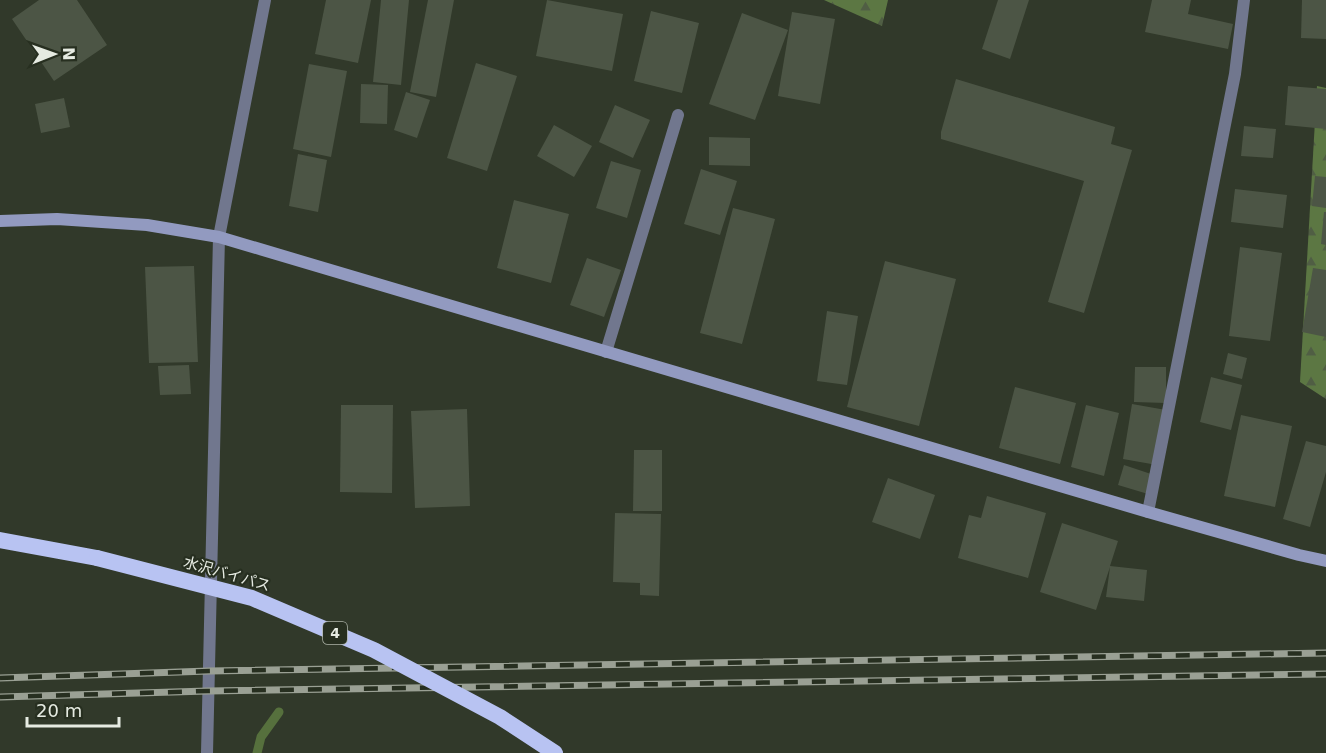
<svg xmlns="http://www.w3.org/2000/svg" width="1326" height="753" font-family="'DejaVu Sans','Noto Sans JP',sans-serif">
<defs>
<pattern id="forest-firs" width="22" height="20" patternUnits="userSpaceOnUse" patternTransform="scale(1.5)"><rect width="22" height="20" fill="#5c7743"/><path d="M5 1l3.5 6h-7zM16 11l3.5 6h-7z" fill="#505e44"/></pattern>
</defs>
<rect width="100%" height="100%" fill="#31392a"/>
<g fill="url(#forest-firs)">
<polygon points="824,0 888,0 882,26"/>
<polygon points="1317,86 1326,88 1326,399 1300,382"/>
</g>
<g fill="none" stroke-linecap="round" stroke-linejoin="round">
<polyline stroke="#56703d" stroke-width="9" points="257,753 261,737 279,712"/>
</g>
<g fill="#4c5545">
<polygon points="39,0 77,0 107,45 54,81 12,19"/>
<polygon points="326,0 371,0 358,63 315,54"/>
<polygon points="381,0 409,0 401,85 373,82"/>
<polygon points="428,0 454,0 436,97 410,92"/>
<polygon points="547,0 623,14 612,71 536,56"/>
<polygon points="998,0 1029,0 1010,59 982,49"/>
<polygon points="1152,0 1191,0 1188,14 1233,24 1228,49 1145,32"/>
<polygon points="1302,0 1326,0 1326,39 1301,38"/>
<polygon points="651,11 699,23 682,93 634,81"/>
<polygon points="792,12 835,19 820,104 778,96"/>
<polygon points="742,13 788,30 755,120 709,104"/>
<polygon points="476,63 517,76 487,171 447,158"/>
<polygon points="309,64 347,71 331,157 293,149"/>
<polygon points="956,79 1115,127 1111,144 1132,150 1084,313 1048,302 1084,181 941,139 941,132"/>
<polygon points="361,84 388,85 387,124 360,123"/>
<polygon points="1288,86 1326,89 1326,129 1285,125"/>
<polygon points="406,92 430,100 417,138 394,130"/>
<polygon points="64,98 70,127 41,133 35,104"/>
<polygon points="615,105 650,120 633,158 599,142"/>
<polygon points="554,125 592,146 574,177 537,156"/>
<polygon points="1244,126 1276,129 1273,158 1241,156"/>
<polygon points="709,137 750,138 750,166 709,165"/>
<polygon points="298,154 327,160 318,212 289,206"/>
<polygon points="611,161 641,170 627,218 596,208"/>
<polygon points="701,169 737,181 720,235 684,224"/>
<polygon points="1315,176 1326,177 1326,208 1312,206"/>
<polygon points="1235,189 1287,195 1283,228 1231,222"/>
<polygon points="514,200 569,214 551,283 497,268"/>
<polygon points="733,208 775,219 742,344 700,333"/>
<polygon points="1324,212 1326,212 1326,245 1321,244"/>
<polygon points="1240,247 1282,253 1270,341 1229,336"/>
<polygon points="587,258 621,270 604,317 570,305"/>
<polygon points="885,261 956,279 919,426 847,407"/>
<polygon points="194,266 198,362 149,363 145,267"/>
<polygon points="1313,268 1326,270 1326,337 1302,332"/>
<polygon points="827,311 858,316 847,385 817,381"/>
<polygon points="1228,353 1247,358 1242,379 1223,374"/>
<polygon points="189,365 191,394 160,395 158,366"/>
<polygon points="1135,367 1166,367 1166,403 1134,402"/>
<polygon points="1211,377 1242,385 1231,430 1200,422"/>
<polygon points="1015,387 1076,403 1060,464 999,448"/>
<polygon points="1132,404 1166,410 1157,465 1123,459"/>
<polygon points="341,405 393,405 392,493 340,492"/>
<polygon points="1086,405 1119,413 1104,476 1071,467"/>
<polygon points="467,409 470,506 415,508 411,411"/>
<polygon points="1241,415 1292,426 1275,507 1224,496"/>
<polygon points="1306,441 1326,446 1326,472 1310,527 1283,519"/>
<polygon points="634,450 662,450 662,511 633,511"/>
<polygon points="1124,465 1154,475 1148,494 1118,485"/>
<polygon points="888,478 935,495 920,539 872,522"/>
<polygon points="987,496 1046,513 1028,578 958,558 969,515 981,518"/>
<polygon points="615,513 661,514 659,596 640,595 640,583 613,582"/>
<polygon points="1062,523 1118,541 1110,566 1147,570 1144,601 1106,597 1110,567 1096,610 1040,592"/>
</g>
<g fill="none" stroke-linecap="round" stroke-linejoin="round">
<g stroke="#71778e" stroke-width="12">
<polyline points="606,352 678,115"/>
<polyline points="1148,512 1235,74 1244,0"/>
</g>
<polyline stroke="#71778e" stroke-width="12" points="207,753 219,237 265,0"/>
<polyline stroke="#929ac0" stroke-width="12" points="0,221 57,219 147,225 219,237 1148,512 1299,555 1326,561"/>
<polyline stroke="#b8c3f2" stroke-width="16" points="0,540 97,558"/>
<defs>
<g id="rail">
<polyline points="0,678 209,671 1326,653"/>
<polyline points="0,697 208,691 1326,674"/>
</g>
</defs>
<use href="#rail" stroke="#9aa094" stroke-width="7"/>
<use href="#rail" stroke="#272f20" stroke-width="4.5" stroke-dasharray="14" stroke-linecap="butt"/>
<polyline stroke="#b8c3f2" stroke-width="16" points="97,558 252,598 374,650 500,717 555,753"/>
</g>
<g text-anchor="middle" stroke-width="4.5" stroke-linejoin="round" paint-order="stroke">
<rect fill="#272f20" stroke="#adb3a8" stroke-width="1.5" x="323" y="622" width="24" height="22" rx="4.5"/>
<g font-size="14" font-weight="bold" fill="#e6ebe2">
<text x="335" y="638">4</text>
</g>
<g font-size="15" fill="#e6ebe2" stroke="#272f20">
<text transform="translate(227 574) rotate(16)" y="5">水沢バイパス</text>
</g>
</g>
<g transform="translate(54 54) rotate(89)" stroke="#272f20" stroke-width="4.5" paint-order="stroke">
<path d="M0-4.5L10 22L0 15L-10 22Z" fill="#e6ebe2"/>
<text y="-9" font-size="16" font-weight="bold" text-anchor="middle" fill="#e6ebe2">N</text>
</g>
<path d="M27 717v9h92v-9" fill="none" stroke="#e6ebe2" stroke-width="3"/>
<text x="36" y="717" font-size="18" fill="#e6ebe2" stroke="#272f20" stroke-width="4.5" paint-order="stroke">20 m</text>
</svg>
